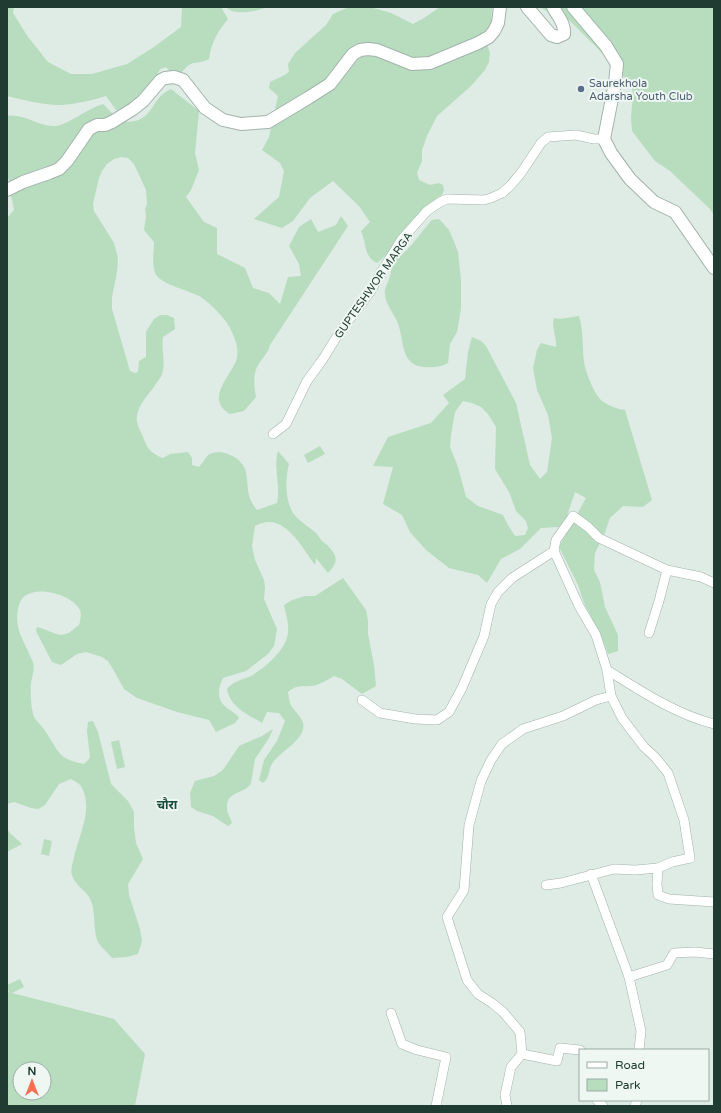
<svg xmlns="http://www.w3.org/2000/svg" width="721" height="1113" font-family="'Varela Round','Noto Sans Devanagari',sans-serif">
<rect width="100%" height="100%" fill="#dfebe5"/>
<g fill="#b7ddbe" fill-rule="evenodd">
<path d="M7,7H14L13,13L28,37L48,62L71,74H92L127,64L154,47L181,27L182,7H221L228,19C218,31 211,43 209,59C195,66 193,58 181,73L173,75L166,67L160,69C152,86 136,109 116,110L106,96C94,100 68,106 56,105C40,104 23,100 7,96Z"/>
<path d="M226,7H266C256,12 234,16 226,7Z"/>
<path d="M349,7H370L391,13L413,24L424,18L440,7H492L491,32L484,36L490,53L489,62L485,70L471,86L437,116L427,136L422,150V161L417,173L419,180L430,185L439,183L443,185L444,190L442,195L429,204L385,256L377,263C363,256 367,244 361,231L370,222L359,206L333,181L310,198L293,221L282,228L254,219L279,197L284,171L280,163L262,150L269,137L278,96L269,88L270,82C277,78 283,77 289,72L288,64L295,53L326,25L333,14Z"/>
<polygon points="540,7 714,7 714,215 710,209 670,171 655,161 632,131 631,117 633,95 632,88 618,69 563,14 550,13"/>
<path d="M171,89L199,111L195,153L199,170L191,190L186,197L204,222L217,228V254L245,268L253,288L269,293L280,304L288,277L301,276L299,264L289,246L299,227L311,219L318,232L336,225L341,216L348,226L270,345C268,353 264,356 260,362C252,373 254,385 256,397L244,411L230,414C205,399 229,378 236,361C240,350 235,338 230,328C225,318 211,304 201,297C190,291 164,285 157,276C151,268 154,252 154,242L144,230L146,217L145,209L147,204L146,190L134,164L128,158L121,157L114,159L107,164L102,171L99,178L93,204L94,211L114,243L118,258L117,272L112,297V309L130,371L135,373L138,372L139,361L146,357V332L154,319L160,315H167L174,318L175,329L163,337C161,350 166,362 162,374C161,378 156,383 154,387C146,397 135,409 137,422C138,427 141,432 143,437C147,448 151,454 163,458L170,454L188,452L192,458V465L199,467C202,464 205,458 208,455C220,447 241,457 245,469C250,485 244,494 257,510L277,503C281,486 273,468 278,451L289,464C285,479 285,500 293,513C299,521 309,527 316,533C319,536 320,539 322,541C324,543 327,544 329,547C339,558 337,563 328,573L316,558L315,565C301,546 283,510 255,526L252,546L255,560L264,580L265,587L264,599L277,629L274,646L268,654L246,671L223,678C218,688 216,700 227,708C232,712 236,713 239,718L235,723L216,732L209,720L177,712L137,698L124,689L113,669L108,661L102,657L86,652L77,654L61,665L52,662L36,631L37,627C52,630 61,642 75,628C78,626 80,625 80,621C81,615 82,612 78,607C68,592 24,582 19,605C14,624 20,635 28,651C29,655 32,659 33,662C35,670 32,676 31,683C30,692 31,705 33,714C34,720 42,725 45,731C59,751 57,759 84,764L90,758L87,731L88,722L93,721L98,732L111,784L128,801L134,812V827L136,843L143,859L128,884L129,895L140,929L142,941L138,954L127,957L112,958C108,953 101,947 98,942C92,927 97,910 89,897C84,889 75,885 72,875C70,870 73,863 74,857C79,835 94,808 81,786C79,783 74,781 71,779L59,784L45,805L38,809L31,808L14,802L7,804V218L14,210L11,195L12,187L7,176V116C24,113 38,127 55,126C68,125 88,108 103,104L121,122C156,124 148,99 171,89Z"/>
<path d="M439,219L449,230L455,244L458,252L461,280V309L457,332L450,344L448,363C441,367 433,368 424,367C399,365 405,339 397,321C393,312 385,304 385,293C384,290 386,287 387,284C391,277 391,268 394,260C410,251 420,233 432,220Z"/>
<path d="M579,316C584,333 582,346 584,362C586,373 594,394 602,401C609,406 617,409 625,410L652,500L643,507L623,506L610,518L604,535L595,553L594,570L600,582L605,607L618,635V651L608,654L602,638L584,603L578,585L559,547L586,498L575,492L565,522L559,527L541,528L520,549L501,559L487,583L478,575L449,568L426,550L410,532L402,515L383,504L393,467L373,466L388,437L431,423L449,403L443,395L465,379L468,352L472,337L481,341L486,346L516,403L530,465L540,479L547,472L552,438L548,415L537,390L533,368L537,350L541,343L556,347C557,336 551,329 554,318C563,320 570,317 579,316ZM463,401L472,403L481,407L488,414L496,427L495,469L509,492L516,511L526,521L528,528L525,535L515,536L508,525L503,515L478,506L466,497L458,467L450,447L451,435L455,412Z"/>
<polygon points="320,446 325,454 308,463 304,455"/>
<path d="M343,578L366,610L368,621V634L374,665L376,686L362,694L342,679L334,676C329,679 322,683 316,685C305,688 298,683 288,692C289,698 289,703 292,707C296,713 301,716 303,723C307,739 280,751 272,764C268,771 270,777 263,783L259,780L264,760L277,741L285,721L279,713L267,712L262,723C247,714 230,707 227,689C233,681 242,680 251,676C266,667 291,647 288,626C288,619 285,612 284,605L292,600L305,596H315Z"/>
<path d="M273,729L269,738L255,759L251,783C245,795 226,790 227,808C227,814 231,818 232,823L228,826L213,816L197,811L191,807L190,793L195,781L214,776L223,770L239,746L262,736Z"/>
<polygon points="119,740 125,767 117,769 111,742"/>
<polygon points="7,829 10,833 22,844 7,852"/>
<polygon points="44,839 52,841 49,856 41,854"/>
<path d="M20,979L24,987L12,993L114,1019L145,1054L135,1106H7V992H9L7,985ZM20,1069H44V1093H20Z"/>
</g>
<g fill="none" stroke-linecap="round" stroke-linejoin="round">
<defs>
<g id="minor">
<polyline points="273,434 286,424 307,381 323,359 339,333 370,292 382,271 402,239 427,211 440,202 447,199 484,200 491,198 502,193 510,186 521,173 541,143 548,137 576,135 594,139 604,139"/>
<polyline points="649,633 659,601 667,570"/>
<path d="M607,670C641,691 675,714 714,724"/>
<polyline points="362,700 380,713 415,719 437,720 449,712 462,688 484,636 491,604 498,592 512,578 554,551"/>
<polyline points="658,868 657,884 658,895 669,899 714,902"/>
<polyline points="591,874 629,977 641,1031 639,1050"/>
<polyline points="546,885 561,883 614,869 635,870 658,868 672,862 690,858 684,820 668,773 655,757 644,747 622,718 611,696 607,670 596,635 579,606 554,551 556,540 573,516 588,527 599,538 667,570 701,577 714,583"/>
<polyline points="629,977 667,965 674,953 695,952 714,954"/>
<polyline points="391,1013 402,1044 417,1050 446,1057 436,1106"/>
<polyline points="522,1054 557,1061 560,1048 580,1050"/>
<polyline points="597,1100 603,1106"/>
<polyline points="507,1106 505,1095 511,1067 522,1054 520,1032 503,1012 492,1003 478,994 467,980 447,917 464,890 469,825 481,781 491,760 502,744 523,729 563,716 596,700 611,696"/>
<polyline points="635,1106 637,1100"/>
</g>
<g id="tertiary">
<path d="M527,7L551,35L557,37L564,34C565,23 558,17 553,7"/>
<polyline points="573,7 606,46 617,64 615,83 604,139 611,153 630,179 654,202 675,212 714,268"/>
<polyline points="7,190 23,182 49,173 59,169 67,161 89,129 97,125 105,125 112,122 133,109 143,101 161,80 165,78 174,77 183,80 205,108 223,120 241,124 268,122 308,98 330,84 353,54 360,50 368,49 377,50 412,64 430,63 478,43 489,37 494,31 498,23 500,7"/>
</g>
</defs>
<use href="#minor" stroke="#a2b3ac" stroke-width="10"/>
<use href="#tertiary" stroke="#a2b3ac" stroke-width="14"/>
<use href="#minor" stroke="#fff" stroke-width="9"/>
<use href="#tertiary" stroke="#fff" stroke-width="12"/>
</g>
<circle fill="#5c6f8a" stroke="#eff7f3" stroke-width="1.5" cx="581" cy="89" r="4"/>
<g text-anchor="middle" stroke-width="4" stroke-linejoin="round" paint-order="stroke">
<g font-size="11" fill="#4e5e75" stroke="#eff7f3" text-anchor="start">
<text x="589" y="87">Saurekhola<tspan x="589" dy="13">Adarsha Youth Club</tspan></text>
</g>
<g font-size="11" fill="#203b32" stroke="#eff7f3">
<text transform="translate(373 285) rotate(-55)" y="4">GUPTESHWOR MARGA</text>
</g>
<g font-size="12" font-weight="bold" fill="#1b4d3e" stroke="#eff7f3">
<text x="167" y="809">चौरा</text>
</g>
</g>
<rect width="721" height="1113" fill="none" stroke="#203b32" stroke-width="16"/>
<rect x="579" y="1049" width="130" height="52" fill="#eff7f3" stroke="#9caca6"/>
<rect x="587" y="1062" width="20" height="6" fill="#ffffff" stroke="#9caca6"/>
<text x="615" y="1069" font-size="12" fill="#203b32">Road</text>
<rect x="587" y="1079" width="20" height="12" fill="#b7ddbe" stroke="#9caca6"/>
<text x="615" y="1089" font-size="12" fill="#203b32">Park</text>
<g transform="translate(32 1081)"><circle r="19" fill="#eff7f3" stroke="#9caca6"/>
<path d="M0-3L7 15L0 10L-7 15Z" fill="#f66f52"/>
<text y="-6" font-size="11" font-weight="bold" text-anchor="middle" fill="#203b32">N</text>
</g>
</svg>
